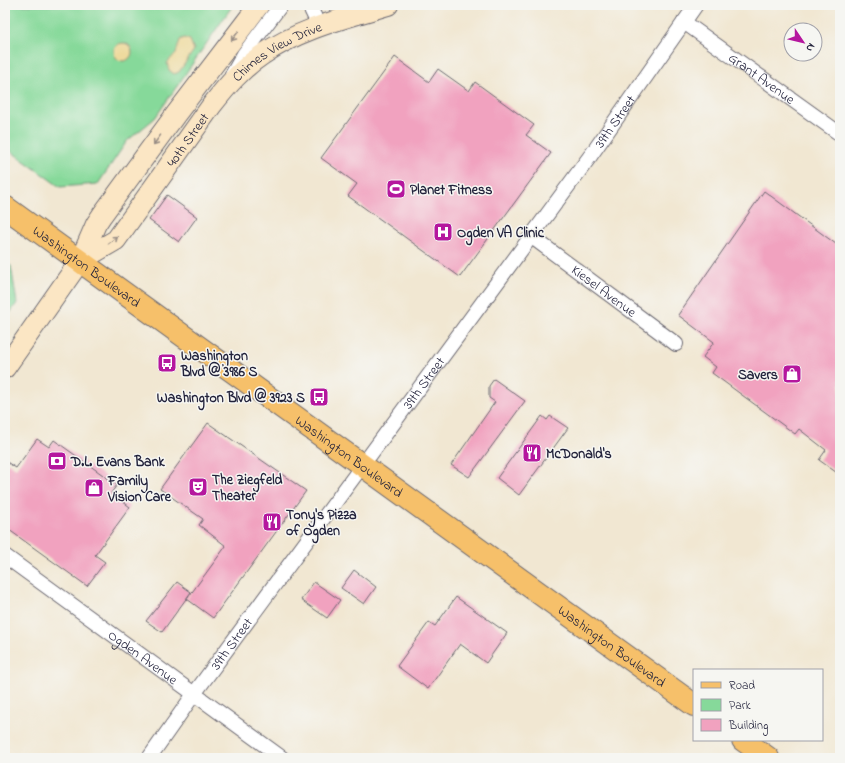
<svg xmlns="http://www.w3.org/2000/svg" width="845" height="763" font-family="'Indie Flower',sans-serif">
<rect width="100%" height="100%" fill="#f6f6f2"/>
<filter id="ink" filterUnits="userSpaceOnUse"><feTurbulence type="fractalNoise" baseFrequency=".025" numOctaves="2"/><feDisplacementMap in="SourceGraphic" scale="8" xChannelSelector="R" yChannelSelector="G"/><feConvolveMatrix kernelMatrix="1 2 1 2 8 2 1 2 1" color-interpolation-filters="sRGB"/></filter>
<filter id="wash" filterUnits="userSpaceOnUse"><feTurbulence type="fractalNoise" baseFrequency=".012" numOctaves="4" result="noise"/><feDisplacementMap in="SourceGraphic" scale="16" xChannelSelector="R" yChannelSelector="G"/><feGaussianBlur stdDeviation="0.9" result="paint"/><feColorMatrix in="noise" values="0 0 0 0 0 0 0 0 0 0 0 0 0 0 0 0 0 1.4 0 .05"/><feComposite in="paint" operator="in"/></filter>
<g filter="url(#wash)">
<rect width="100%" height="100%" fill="#f1e7d2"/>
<g fill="#86d99a" stroke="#547e6a">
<polygon points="5,5 233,5 155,118 127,141 98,184 60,187 5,147"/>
<polygon points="5,262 11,266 17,303 5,320"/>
</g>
<g fill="#eeda9e" stroke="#887e6c">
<polygon points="184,38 190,40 194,50 179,72 174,74 169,70 167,63 176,53 180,40"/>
<circle cx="123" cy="52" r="9"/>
</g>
<g id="blocks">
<g fill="#f1a2bf">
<polygon points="395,57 429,82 438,69 469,91 475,82 534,125 526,135 551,153 460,277 348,196 357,184 321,158"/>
<polygon points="764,191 840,247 840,475 819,460 826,450 799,429 795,434 712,373 716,367 703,357 714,342 678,315"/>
<polygon points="167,195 197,217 179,242 149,220"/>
<polygon points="494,379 525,401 469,477 451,465 495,402 489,398 489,386"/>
<polygon points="542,416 547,420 550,416 568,428 519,495 497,478"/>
<polygon points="208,423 306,491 213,618 187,599 226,546 199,525 203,519 160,489"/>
<polygon points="37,439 49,447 54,440 117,485 111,493 130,507 95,555 105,562 87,586 5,527 5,461 16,468"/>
<polygon points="354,570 376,587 364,604 341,588"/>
<polygon points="177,582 191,592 162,632 146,621"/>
<polygon points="314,582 340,600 327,618 301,600"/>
<polygon points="456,597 507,633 486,663 460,644 428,689 397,666 429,622 435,626"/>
</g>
</g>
</g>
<g filter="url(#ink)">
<use href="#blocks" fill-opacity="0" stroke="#6a6770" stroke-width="1"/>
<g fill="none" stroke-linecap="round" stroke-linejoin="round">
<defs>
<g id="street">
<polyline points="309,5 319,26"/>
<path id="s1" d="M684,22L840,134"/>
<polyline points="232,75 244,54 281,5"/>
<path id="s2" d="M532,237L676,344"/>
<path id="s3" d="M5,556L282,758"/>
<path id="s4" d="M149,758L194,694L591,155L696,5"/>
</g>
<g id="secondary">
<path id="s5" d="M80,261L116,240L212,105C227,86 242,68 262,55C299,29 345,18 388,5"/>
<polyline points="5,368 80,261 96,224 102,215 176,114 259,5"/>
</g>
<g id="primary">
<path id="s6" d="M5,207L694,705"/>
<polyline points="743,740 768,758"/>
</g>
</defs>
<use href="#street" stroke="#6a6770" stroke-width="16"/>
<use href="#secondary" stroke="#6a6770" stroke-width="22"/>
<use href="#primary" stroke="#6a6770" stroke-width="24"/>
<use href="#street" stroke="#fff" stroke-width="14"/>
<use href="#secondary" stroke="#fbe6c4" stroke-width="20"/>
<use href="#primary" stroke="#f6c06b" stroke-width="22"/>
</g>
<defs><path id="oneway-shaft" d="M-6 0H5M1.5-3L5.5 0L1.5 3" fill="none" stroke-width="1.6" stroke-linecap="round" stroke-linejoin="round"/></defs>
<g stroke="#998e86">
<use href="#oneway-shaft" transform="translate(235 36) rotate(127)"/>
<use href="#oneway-shaft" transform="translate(157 140) rotate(126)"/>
<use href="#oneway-shaft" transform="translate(113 240) rotate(-38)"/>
</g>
</g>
<defs>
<symbol id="stadium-square" viewBox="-11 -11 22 22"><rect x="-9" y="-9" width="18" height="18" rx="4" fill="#b5179e" stroke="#f6f6f2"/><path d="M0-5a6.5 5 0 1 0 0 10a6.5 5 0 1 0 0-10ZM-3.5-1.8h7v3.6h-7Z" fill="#fff"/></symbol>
<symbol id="hospital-square" viewBox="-11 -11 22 22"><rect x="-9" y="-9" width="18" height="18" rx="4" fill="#b5179e" stroke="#f6f6f2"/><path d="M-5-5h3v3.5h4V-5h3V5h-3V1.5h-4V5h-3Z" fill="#fff"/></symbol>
<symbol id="bus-square" viewBox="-11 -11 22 22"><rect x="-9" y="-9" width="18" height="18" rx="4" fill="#b5179e" stroke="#f6f6f2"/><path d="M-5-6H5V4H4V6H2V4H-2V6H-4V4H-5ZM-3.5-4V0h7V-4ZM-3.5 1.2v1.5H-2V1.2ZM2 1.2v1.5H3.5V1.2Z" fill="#fff"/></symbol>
<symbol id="shop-square" viewBox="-11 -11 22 22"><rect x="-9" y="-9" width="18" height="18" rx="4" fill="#b5179e" stroke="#f6f6f2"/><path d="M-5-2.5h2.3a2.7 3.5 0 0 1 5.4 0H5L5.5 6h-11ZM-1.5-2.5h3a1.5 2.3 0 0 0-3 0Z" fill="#fff"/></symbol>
<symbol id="restaurant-square" viewBox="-11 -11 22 22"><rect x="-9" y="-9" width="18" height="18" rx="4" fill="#b5179e" stroke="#f6f6f2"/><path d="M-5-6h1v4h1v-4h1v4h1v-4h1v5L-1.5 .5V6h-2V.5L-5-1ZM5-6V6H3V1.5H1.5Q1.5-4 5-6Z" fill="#fff"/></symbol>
<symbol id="bank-square" viewBox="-11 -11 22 22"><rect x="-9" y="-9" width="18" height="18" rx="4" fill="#b5179e" stroke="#f6f6f2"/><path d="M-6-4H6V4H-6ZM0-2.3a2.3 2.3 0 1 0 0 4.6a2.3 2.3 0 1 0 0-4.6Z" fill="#fff"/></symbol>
<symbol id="theatre-square" viewBox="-11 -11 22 22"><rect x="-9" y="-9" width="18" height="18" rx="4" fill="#b5179e" stroke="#f6f6f2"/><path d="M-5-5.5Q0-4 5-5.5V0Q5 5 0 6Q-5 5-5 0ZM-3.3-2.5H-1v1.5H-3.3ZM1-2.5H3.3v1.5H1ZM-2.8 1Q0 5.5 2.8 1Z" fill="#fff"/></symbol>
</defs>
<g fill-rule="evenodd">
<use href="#stadium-square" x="385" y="178" width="22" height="22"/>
<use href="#hospital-square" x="432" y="221" width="22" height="22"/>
<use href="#bus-square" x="156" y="352" width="22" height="22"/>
<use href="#shop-square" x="781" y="363" width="22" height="22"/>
<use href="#bus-square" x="308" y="386" width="22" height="22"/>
<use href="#restaurant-square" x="521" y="442" width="22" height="22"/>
<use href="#bank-square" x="46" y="450" width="22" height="22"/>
<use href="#theatre-square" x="187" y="476" width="22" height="22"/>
<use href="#shop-square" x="83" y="477" width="22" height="22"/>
<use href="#restaurant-square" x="261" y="511" width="22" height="22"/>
</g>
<g text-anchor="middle" stroke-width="3" stroke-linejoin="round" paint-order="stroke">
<g font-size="14" fill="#22223b" stroke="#f6f6f2">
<text dy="5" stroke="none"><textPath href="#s5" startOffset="293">Chimes View Drive</textPath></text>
<text dy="5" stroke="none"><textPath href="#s1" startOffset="96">Grant Avenue</textPath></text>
<text dy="5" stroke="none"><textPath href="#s4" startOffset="789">39th Street</textPath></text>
<text dy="5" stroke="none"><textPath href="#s5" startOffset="165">40th Street</textPath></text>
<text dy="5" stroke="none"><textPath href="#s6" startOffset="101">Washington Boulevard</textPath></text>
<text dy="5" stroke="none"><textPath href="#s2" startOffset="90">Kiesel Avenue</textPath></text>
<text dy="5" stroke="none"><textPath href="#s4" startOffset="465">39th Street</textPath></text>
<text dy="5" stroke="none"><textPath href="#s6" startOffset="425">Washington Boulevard</textPath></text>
<text dy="5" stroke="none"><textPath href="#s4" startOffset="141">39th Street</textPath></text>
<text dy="5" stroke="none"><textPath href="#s6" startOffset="749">Washington Boulevard</textPath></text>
<text dy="5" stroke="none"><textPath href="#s3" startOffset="171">Ogden Avenue</textPath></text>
</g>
<g font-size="14" font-weight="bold" fill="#22223b" stroke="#f6f6f2" text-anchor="start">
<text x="410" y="194">Planet Fitness</text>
<text x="457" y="237">Ogden VA Clinic</text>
<text x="181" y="360">Washington<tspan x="181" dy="16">Blvd @ 3986 S</tspan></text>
<text x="778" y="379" text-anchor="end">Savers</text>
<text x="305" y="402" text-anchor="end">Washington Blvd @ 3923 S</text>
<text x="546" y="458">McDonald's</text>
<text x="71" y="466">D.L. Evans Bank</text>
<text x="212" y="484">The Ziegfeld<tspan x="212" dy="16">Theater</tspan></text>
<text x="108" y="485">Family<tspan x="108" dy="16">Vision Care</tspan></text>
<text x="286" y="519">Tony's Pizza<tspan x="286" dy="16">of Ogden</tspan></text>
</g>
</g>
<rect width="845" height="763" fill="none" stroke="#f6f6f2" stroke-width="20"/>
<rect x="693" y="669" width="130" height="72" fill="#f6f6f2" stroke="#a1a1a9"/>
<rect x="701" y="682" width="20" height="6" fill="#f6c06b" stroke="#a1a1a9"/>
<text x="729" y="689" font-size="12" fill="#22223b">Road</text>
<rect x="701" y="699" width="20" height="12" fill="#86d99a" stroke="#a1a1a9"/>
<text x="729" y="709" font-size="12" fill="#22223b">Park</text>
<rect x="701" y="719" width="20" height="12" fill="#f1a2bf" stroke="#a1a1a9"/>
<text x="729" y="729" font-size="12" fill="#22223b">Building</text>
<g transform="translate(803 42) rotate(125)"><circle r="19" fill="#f6f6f2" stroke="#a1a1a9"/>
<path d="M0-3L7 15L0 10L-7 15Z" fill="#b5179e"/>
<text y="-6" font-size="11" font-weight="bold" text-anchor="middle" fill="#22223b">N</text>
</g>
</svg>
